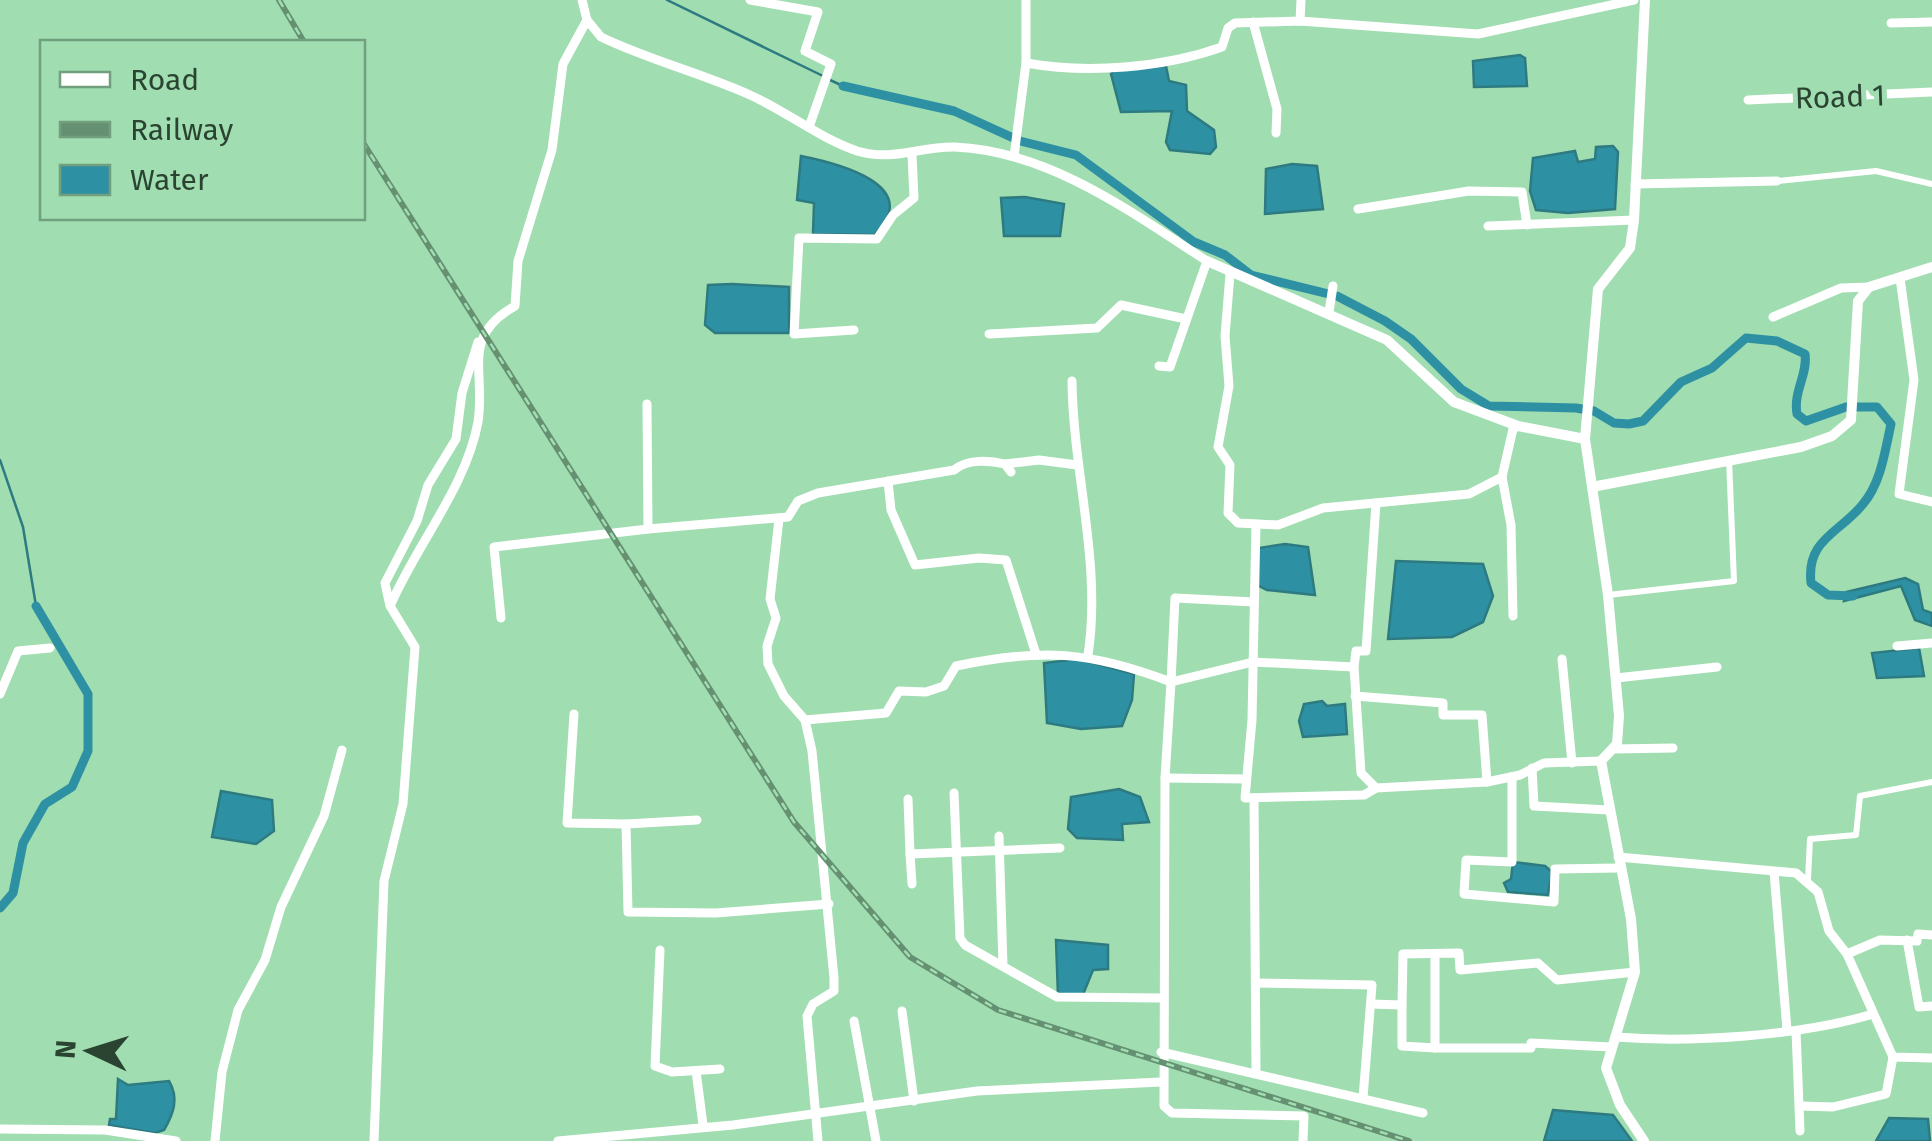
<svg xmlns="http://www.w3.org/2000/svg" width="1932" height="1141" font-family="'Fira Sans',sans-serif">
<rect width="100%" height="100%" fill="#a0ddb1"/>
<g fill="#2e91a3" stroke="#2d7a81" stroke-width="2.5">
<polygon points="1520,55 1525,58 1527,86 1474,87 1473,61"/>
<polygon points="1166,66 1169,81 1186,85 1187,111 1214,130 1216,147 1210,154 1170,150 1166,142 1172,111 1121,112 1111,74 1117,68"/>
<polygon points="1613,146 1618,152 1615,209 1568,213 1536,210 1530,191 1533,158 1575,151 1578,162 1595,159 1596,147"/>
<path d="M801,156C836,163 926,185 874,235L813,234L814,203L797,200Z"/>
<polygon points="1292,164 1317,166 1323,209 1265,214 1266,169"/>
<polygon points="1025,197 1064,204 1060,236 1004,236 1001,198"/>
<polygon points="732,284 789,287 789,333 715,333 705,325 708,285"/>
<polygon points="1285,544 1308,547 1315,595 1267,590 1255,584 1259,548"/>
<polygon points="1396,561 1483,564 1493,596 1483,622 1452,637 1388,639"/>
<polygon points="1905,578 1918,584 1923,610 1932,613 1932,626 1915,620 1901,586 1844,601 1846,592"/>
<polygon points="1919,648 1924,676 1877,678 1872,653"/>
<polygon points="1078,659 1134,674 1132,700 1122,726 1081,729 1047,723 1044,663"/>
<polygon points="1322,701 1327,706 1345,704 1347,734 1303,737 1299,721 1304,704"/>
<polygon points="1119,789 1140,797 1149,822 1122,824 1123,840 1077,838 1068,829 1071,797"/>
<polygon points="221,791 272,800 274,831 256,844 212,837"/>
<polygon points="1513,862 1545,866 1552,872 1548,895 1508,892 1504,883 1511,879"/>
<polygon points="1056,940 1108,945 1108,969 1093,970 1082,997 1058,996"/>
<path d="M118,1079L128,1085L169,1081C179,1098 174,1113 164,1130L155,1133L109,1125L110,1119H116Z"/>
<polygon points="1553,1110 1613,1115 1632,1141 1544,1141"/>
<polygon points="1889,1118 1928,1119 1930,1141 1876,1141"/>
</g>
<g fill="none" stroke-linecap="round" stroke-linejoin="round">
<g stroke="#2d7a81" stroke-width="2.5">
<polyline points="667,0 823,76"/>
<polyline points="830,80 843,86"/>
<polyline points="0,460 23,527 36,606"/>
</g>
<g stroke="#2e91a3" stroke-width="9">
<path d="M843,86L954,111L1020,141L1076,155L1194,242L1225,255L1251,275L1337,296L1385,321L1411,339L1461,389L1489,406L1576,408L1594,411L1614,423L1629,424L1643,421L1681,382L1712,368L1746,338L1777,341L1805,354C1808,375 1793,391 1797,414L1806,421L1846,407H1877L1891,424C1885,451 1881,483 1863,504C1840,533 1806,539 1811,583L1828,595L1853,596"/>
<polyline points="0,908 13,893 23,843 45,804 72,787 88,751 88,694 36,606"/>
</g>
<g stroke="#fff" stroke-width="6">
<polyline points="1777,181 1876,171 1932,184"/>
<polyline points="1608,595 1734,581 1729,459"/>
<polyline points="1808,879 1810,839 1856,835 1860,796 1932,782"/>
</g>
<g stroke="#fff" stroke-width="9">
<path d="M582,0L587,20L601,37C649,60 701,73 750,95C786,111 819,138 857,151C893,162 920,146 955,147C1049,151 1131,212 1207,261L1170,367L1159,366"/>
<polyline points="750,0 818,12 805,51 831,64 809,127"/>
<polyline points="1300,21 1301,0"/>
<polyline points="1253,22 1277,109 1276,133"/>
<polyline points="1891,23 1932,22"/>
<path d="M1026,63C1088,74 1163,68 1222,47L1228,28L1235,23L1300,21L1478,34L1634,0"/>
<polyline points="1748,100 1932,92"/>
<polyline points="1014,156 1026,63 1026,0"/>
<polyline points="1635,184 1777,181"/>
<polyline points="1358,209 1469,191 1522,192 1527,225"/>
<polyline points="1488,226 1634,220"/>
<polyline points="1230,274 1225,336 1229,386 1218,447 1230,465 1228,513 1238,523 1278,525 1323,508 1469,494 1502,477 1513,429 1518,426"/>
<polyline points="1900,278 1914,380 1899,494 1932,502"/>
<polyline points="1329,312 1333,286"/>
<polyline points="1773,317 1841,288 1869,287"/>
<polyline points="854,330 794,334 799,238 877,239 893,215 914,198 912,155"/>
<polyline points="989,334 1097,328 1121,305 1186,319"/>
<path d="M1072,381C1073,473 1102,564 1088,655"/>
<path d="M647,404L648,529L788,517L798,501L818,493L954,470C967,459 989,460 1005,464L1011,472"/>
<polyline points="1005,464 1039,460 1077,465"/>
<polyline points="1502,477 1511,525 1513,616"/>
<polyline points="888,481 891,510 915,565 979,558 1006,560 1036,654"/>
<polyline points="779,519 770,599 776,618 767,646 768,664 784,696 805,720 812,751 834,978 834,991 813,1004 807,1016 818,1141"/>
<polyline points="1256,524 1252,720 1245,798 1364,795 1376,788 1487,782 1520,775 1544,763 1601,761"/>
<path d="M391,604C417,544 466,487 478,422C486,371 460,337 515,306L518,261L552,150L563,64L587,20"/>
<polyline points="501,618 494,547 648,529"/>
<polyline points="1897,646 1932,643"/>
<polyline points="1562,659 1572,763"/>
<polyline points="1616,678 1717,667"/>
<polyline points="0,694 18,651 50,648"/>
<polyline points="1355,696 1443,703 1443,715 1482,715 1487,782"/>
<polyline points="574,714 567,823 626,824 628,912 716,913 829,904"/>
<path d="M805,720L886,713L899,691L926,692L944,686L956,666C1041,648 1090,651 1171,682L1175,598L1254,602"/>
<polyline points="1614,749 1673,748"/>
<polyline points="1532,768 1534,806 1609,810"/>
<polyline points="1512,777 1512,862 1466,860 1464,894 1554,902 1555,869 1618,868"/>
<polyline points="1165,778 1245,779"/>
<polyline points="1376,788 1361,773 1354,667 1356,651 1366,651 1376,503"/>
<polyline points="954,793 960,938 965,945 1057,997 1161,998"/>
<polyline points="1254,798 1256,1071"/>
<polyline points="908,799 910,854 1060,848"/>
<polyline points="626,824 697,820"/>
<polyline points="999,836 1003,966"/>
<polyline points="910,854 912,884"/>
<polyline points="1618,857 1796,873 1818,892 1829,931 1847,954 1893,1057 1932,1058"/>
<polyline points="1774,872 1787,1030"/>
<polyline points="1907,940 1919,1007 1932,1006"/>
<polyline points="660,950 655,1066 672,1072 720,1069"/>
<polyline points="1435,954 1435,1048 1531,1048 1531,1043 1611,1047"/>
<polyline points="1847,954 1880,940 1917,941 1918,934 1932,935"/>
<polyline points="1256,983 1372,985 1363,1098"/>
<polyline points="1371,1004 1402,1005 1403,954 1459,953 1460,970 1538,963 1557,980 1635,972"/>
<polyline points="1402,1005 1402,1046 1435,1048"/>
<polyline points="902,1011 914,1101"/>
<polyline points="854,1021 876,1141"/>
<polyline points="1796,1031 1800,1131"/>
<path d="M1615,1037C1691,1043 1800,1036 1873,1014"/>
<polyline points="1161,1052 1423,1113"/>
<polyline points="696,1071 703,1125"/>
<polyline points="1801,1106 1833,1107 1886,1094 1893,1057"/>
<polyline points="0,1129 105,1130 176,1141"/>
<polyline points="215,1141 222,1072 238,1010 265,960 281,907 324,816 342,750"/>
<polyline points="374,1141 384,881 403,804 415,647 390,606 385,583 417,521 428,485 456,439 462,393 478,342"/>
<polyline points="558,1141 733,1125 977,1091 1161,1082"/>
<polyline points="1303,1141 1304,1116 1172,1113 1164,1106 1165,778 1171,682 1253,662 1354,667"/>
</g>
<g stroke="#fff" stroke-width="10">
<polyline points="1207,261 1387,340 1454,402 1518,426 1585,439"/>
<polyline points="1592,487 1801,447 1832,436 1851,420 1858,301 1869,287 1932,267"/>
<polyline points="1644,1141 1620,1105 1606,1068 1635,972 1631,919 1601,761 1617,744 1619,716 1608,595 1585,439 1598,289 1630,248 1634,220 1645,0"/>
</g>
<defs>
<g id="rail">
<polyline points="279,0 304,42"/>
<polyline points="362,141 794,822 910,957 998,1010 1409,1141"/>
</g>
</defs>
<use href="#rail" stroke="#659071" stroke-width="6"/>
<use href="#rail" stroke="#a0ddb1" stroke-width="2.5" stroke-dasharray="8" stroke-linecap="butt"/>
</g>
<g text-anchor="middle" stroke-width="10" stroke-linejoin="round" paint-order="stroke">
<g font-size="30" fill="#2b4432" stroke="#a0ddb1">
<text transform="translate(1840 97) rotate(-2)" y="10">Road 1</text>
</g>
</g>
<rect x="40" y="40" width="325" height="180" fill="#a0ddb1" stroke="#71a07e" stroke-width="2.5"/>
<rect x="60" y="72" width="50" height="15" fill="#ffffff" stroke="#71a07e" stroke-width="2.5"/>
<text x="130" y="90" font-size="30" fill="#2b4432">Road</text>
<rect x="60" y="122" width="50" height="15" fill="#659071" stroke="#71a07e" stroke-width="2.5"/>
<text x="130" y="140" font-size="30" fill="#2b4432">Railway</text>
<rect x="60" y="165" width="50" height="30" fill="#2e91a3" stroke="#71a07e" stroke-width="2.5"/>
<text x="130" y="190" font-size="30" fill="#2b4432">Water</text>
<g transform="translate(90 1051) rotate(274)" stroke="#a0ddb1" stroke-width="8" paint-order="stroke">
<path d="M0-8L18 38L0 25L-18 38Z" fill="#2b4432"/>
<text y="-15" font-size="28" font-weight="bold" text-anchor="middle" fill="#2b4432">N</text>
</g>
</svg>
